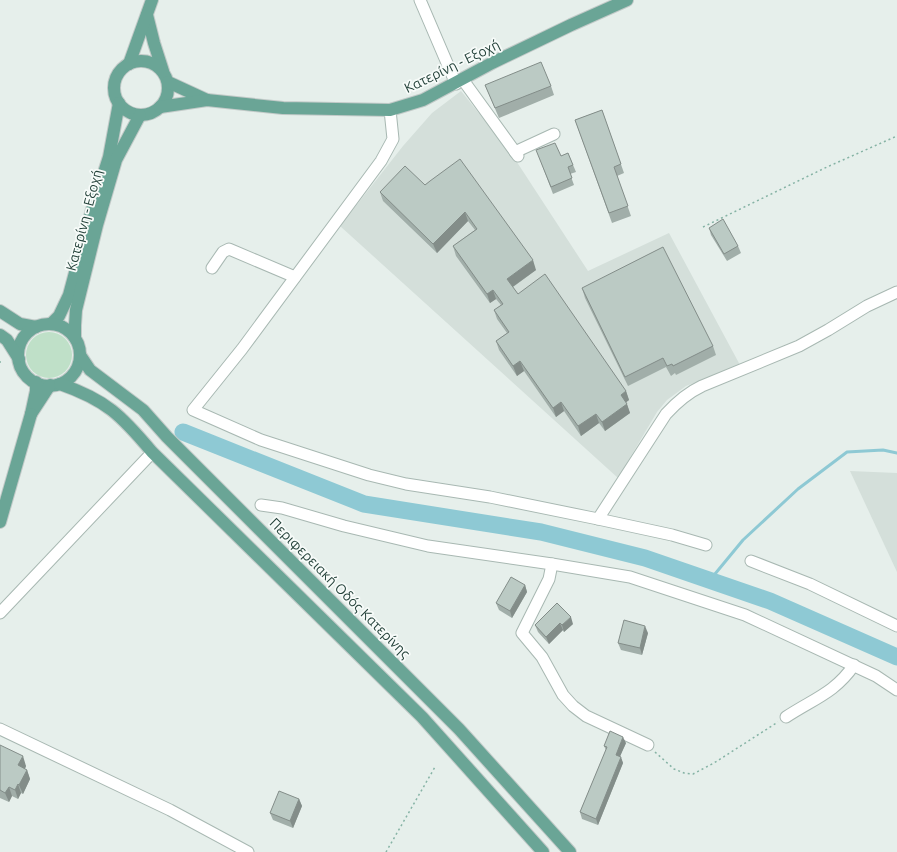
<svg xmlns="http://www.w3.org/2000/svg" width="897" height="852" font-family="Ubuntu,sans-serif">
<rect width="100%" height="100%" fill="#e6efeb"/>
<g fill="#d4dfda">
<polygon points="461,91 511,153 588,271 669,233 740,365 686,386 667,400 657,412 618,478 340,226 403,146 432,113"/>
<polygon points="850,471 897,473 897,572"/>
</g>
<circle fill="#bfe0c8" cx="49" cy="355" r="23"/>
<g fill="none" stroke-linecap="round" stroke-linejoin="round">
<polyline stroke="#8ec9d4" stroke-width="3" points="710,580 743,540 798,489 847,452 883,450 897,453"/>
<polyline stroke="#8ec9d4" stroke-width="17" points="183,432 364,504 541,532 645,558 770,601 897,657"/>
<defs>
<g id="minor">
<polyline points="420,0 456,84"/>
<polyline points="463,80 518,156"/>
<polyline points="390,110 393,139 381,161 242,349 193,410 261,440 369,475 406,484 490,497 598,519 672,535 706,545"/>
<polyline points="515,152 554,134"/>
<polyline points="212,268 223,252 229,249 295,277"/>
<polyline points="261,505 282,508 344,526 428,546 552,564 630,577 745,615 876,676 897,690"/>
<path d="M598,519L666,414C677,402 687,393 702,386L799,346L828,330L867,306L897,292"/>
<polyline points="751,561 810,584 897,626"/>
<polyline points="552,564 549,579 522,633 542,657 563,695 573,706 586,716 648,745"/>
<polyline points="0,613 148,457"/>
<path d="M786,717C813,699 835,693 854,665"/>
<polyline points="0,729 170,810 248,852"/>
</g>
<g id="major">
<polyline points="147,15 154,43 163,71"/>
<circle cx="141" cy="88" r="27"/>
<polyline points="129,64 152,0"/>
<polyline points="168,82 207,100"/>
<polyline points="160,107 207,100 283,108 390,110 423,100 492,63 571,25 627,0"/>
<polyline points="0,311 20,324 36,327"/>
<polyline points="51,324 59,316 69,295 91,213 109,157 119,103"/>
<circle cx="49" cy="355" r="31"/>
<polyline points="0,335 7,340 19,359"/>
<polyline points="75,338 75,325 76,310 97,225 116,160 140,115"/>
<polyline points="80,355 90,370 143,410 167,437 459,729 570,852"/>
<polyline points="36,382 36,391 31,414 50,385"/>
<path d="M60,384C106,400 121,415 152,452L422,717L543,852"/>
<polyline points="0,522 31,414"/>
</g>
</defs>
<use href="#minor" stroke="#a8b8b2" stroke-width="13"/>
<use href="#major" stroke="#c2cac8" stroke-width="14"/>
<g stroke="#86b3a5" stroke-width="1.5" stroke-dasharray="2 3" stroke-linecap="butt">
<polyline points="703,227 827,167 897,136"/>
<polyline points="0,362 1,362"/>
<polyline points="655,752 674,769 684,773 693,774 714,763 778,722"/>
<polyline points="386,852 435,767"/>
</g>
<use href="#minor" stroke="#fff" stroke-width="11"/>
<use href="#major" stroke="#6aa596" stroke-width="12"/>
</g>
<g fill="#a1aea9">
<polygon points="485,85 551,86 554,95 499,118"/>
<polygon points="602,110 624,173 617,176 631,216 612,223 575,120"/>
<polygon points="568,153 576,172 570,174 574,185 553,194 539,157 561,156"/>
<polygon points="430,181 536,270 513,287 518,294 626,391 629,400 626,402 630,413 605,431 599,423 581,436 564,411 556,417 524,371 517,376 499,350 496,341 507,333 497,319 494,310 501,305 496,299 490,303 456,256 453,246 475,230 468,221 437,253 383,201 380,192 425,185"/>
<polygon points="709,228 738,246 741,253 727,261 711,235"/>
<polygon points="582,288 713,346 716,355 676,375 675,373 671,376 666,367 628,386 585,298"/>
<polygon points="525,585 527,592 512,618 499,610 496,603"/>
<polygon points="573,624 564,632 563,630 549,644 538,632 535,625"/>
<polygon points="648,633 642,655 621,650 618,643"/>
<polygon points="626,743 620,756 623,763 598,825 582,819 580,812 606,750 604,746"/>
<polygon points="0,745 26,766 25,769 27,770 30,779 23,794 21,793 18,799 12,796 9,802 0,798"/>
<polygon points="299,799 302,806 293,828 273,820 270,813"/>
</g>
<g fill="#838d89">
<polygon points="465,212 468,221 437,253 433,244"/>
<polygon points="533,260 536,270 511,288 507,279"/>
<polygon points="493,290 496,299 490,303 487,294"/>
<polygon points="520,361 524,371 517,376 513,366"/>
<polygon points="626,391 629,400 624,404 621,395"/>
<polygon points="561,402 564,411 556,417 553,408"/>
<polygon points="627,404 630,413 605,431 602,422"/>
<polygon points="596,414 599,423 581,436 578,426"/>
<polygon points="525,585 527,592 512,618 510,611"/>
<polygon points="571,617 573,624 564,632 562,625"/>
<polygon points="560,623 563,630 549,644 546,637"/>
<polygon points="645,626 648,633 642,655 640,648"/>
<polygon points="623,737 626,743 618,761 616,755"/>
<polygon points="23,756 26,766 22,775 18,765"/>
<polygon points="621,757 623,763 598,825 596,819"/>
<polygon points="27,770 30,779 23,794 19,785"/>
<polygon points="18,784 21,793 18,799 15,790"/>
<polygon points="9,787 12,796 9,802 5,793"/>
<polygon points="299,799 302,806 293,828 290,821"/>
</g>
<g fill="#bbcac4" stroke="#838d89">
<polygon points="541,62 551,86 495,108 485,85"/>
<polygon points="602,110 621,164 614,167 628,206 609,213 575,120"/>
<polygon points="555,143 561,156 568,153 573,165 568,167 572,178 551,187 536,150"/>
<polygon points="460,159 533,260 507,279 518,294 545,274 626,391 621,395 627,404 602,422 596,414 578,426 561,402 553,408 520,361 513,366 496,341 509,332 494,310 503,304 493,290 487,294 453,246 477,229 465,212 433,244 380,192 405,166 425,185 430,181"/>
<polygon points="723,219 738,246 724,254 709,228"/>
<polygon points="663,247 713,346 673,366 672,364 667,366 663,358 625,377 582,288"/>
<polygon points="511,577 525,585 510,611 496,603"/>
<polygon points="557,603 571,617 562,625 560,623 546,637 535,625"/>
<polygon points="624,620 645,626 640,648 618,643"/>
<polygon points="610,731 623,737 616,755 621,757 596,819 580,812 607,747 604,746"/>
<polygon points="0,745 23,756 18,765 27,770 19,785 18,784 15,790 9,787 5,793 0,790"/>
<polygon points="279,791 299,799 290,821 270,813"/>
</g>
<g text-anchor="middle" stroke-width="3.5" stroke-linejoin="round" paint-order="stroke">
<g font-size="14" fill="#24423a" stroke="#f7fbf9">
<text transform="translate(452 66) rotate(-26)" y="5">Κατερίνη - Εξοχή</text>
<text transform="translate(84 220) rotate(-75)" y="5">Κατερίνη - Εξοχή</text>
<text transform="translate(340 588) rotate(45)" y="5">Περιφερειακή Οδός Κατερίνης</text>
</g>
</g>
</svg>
